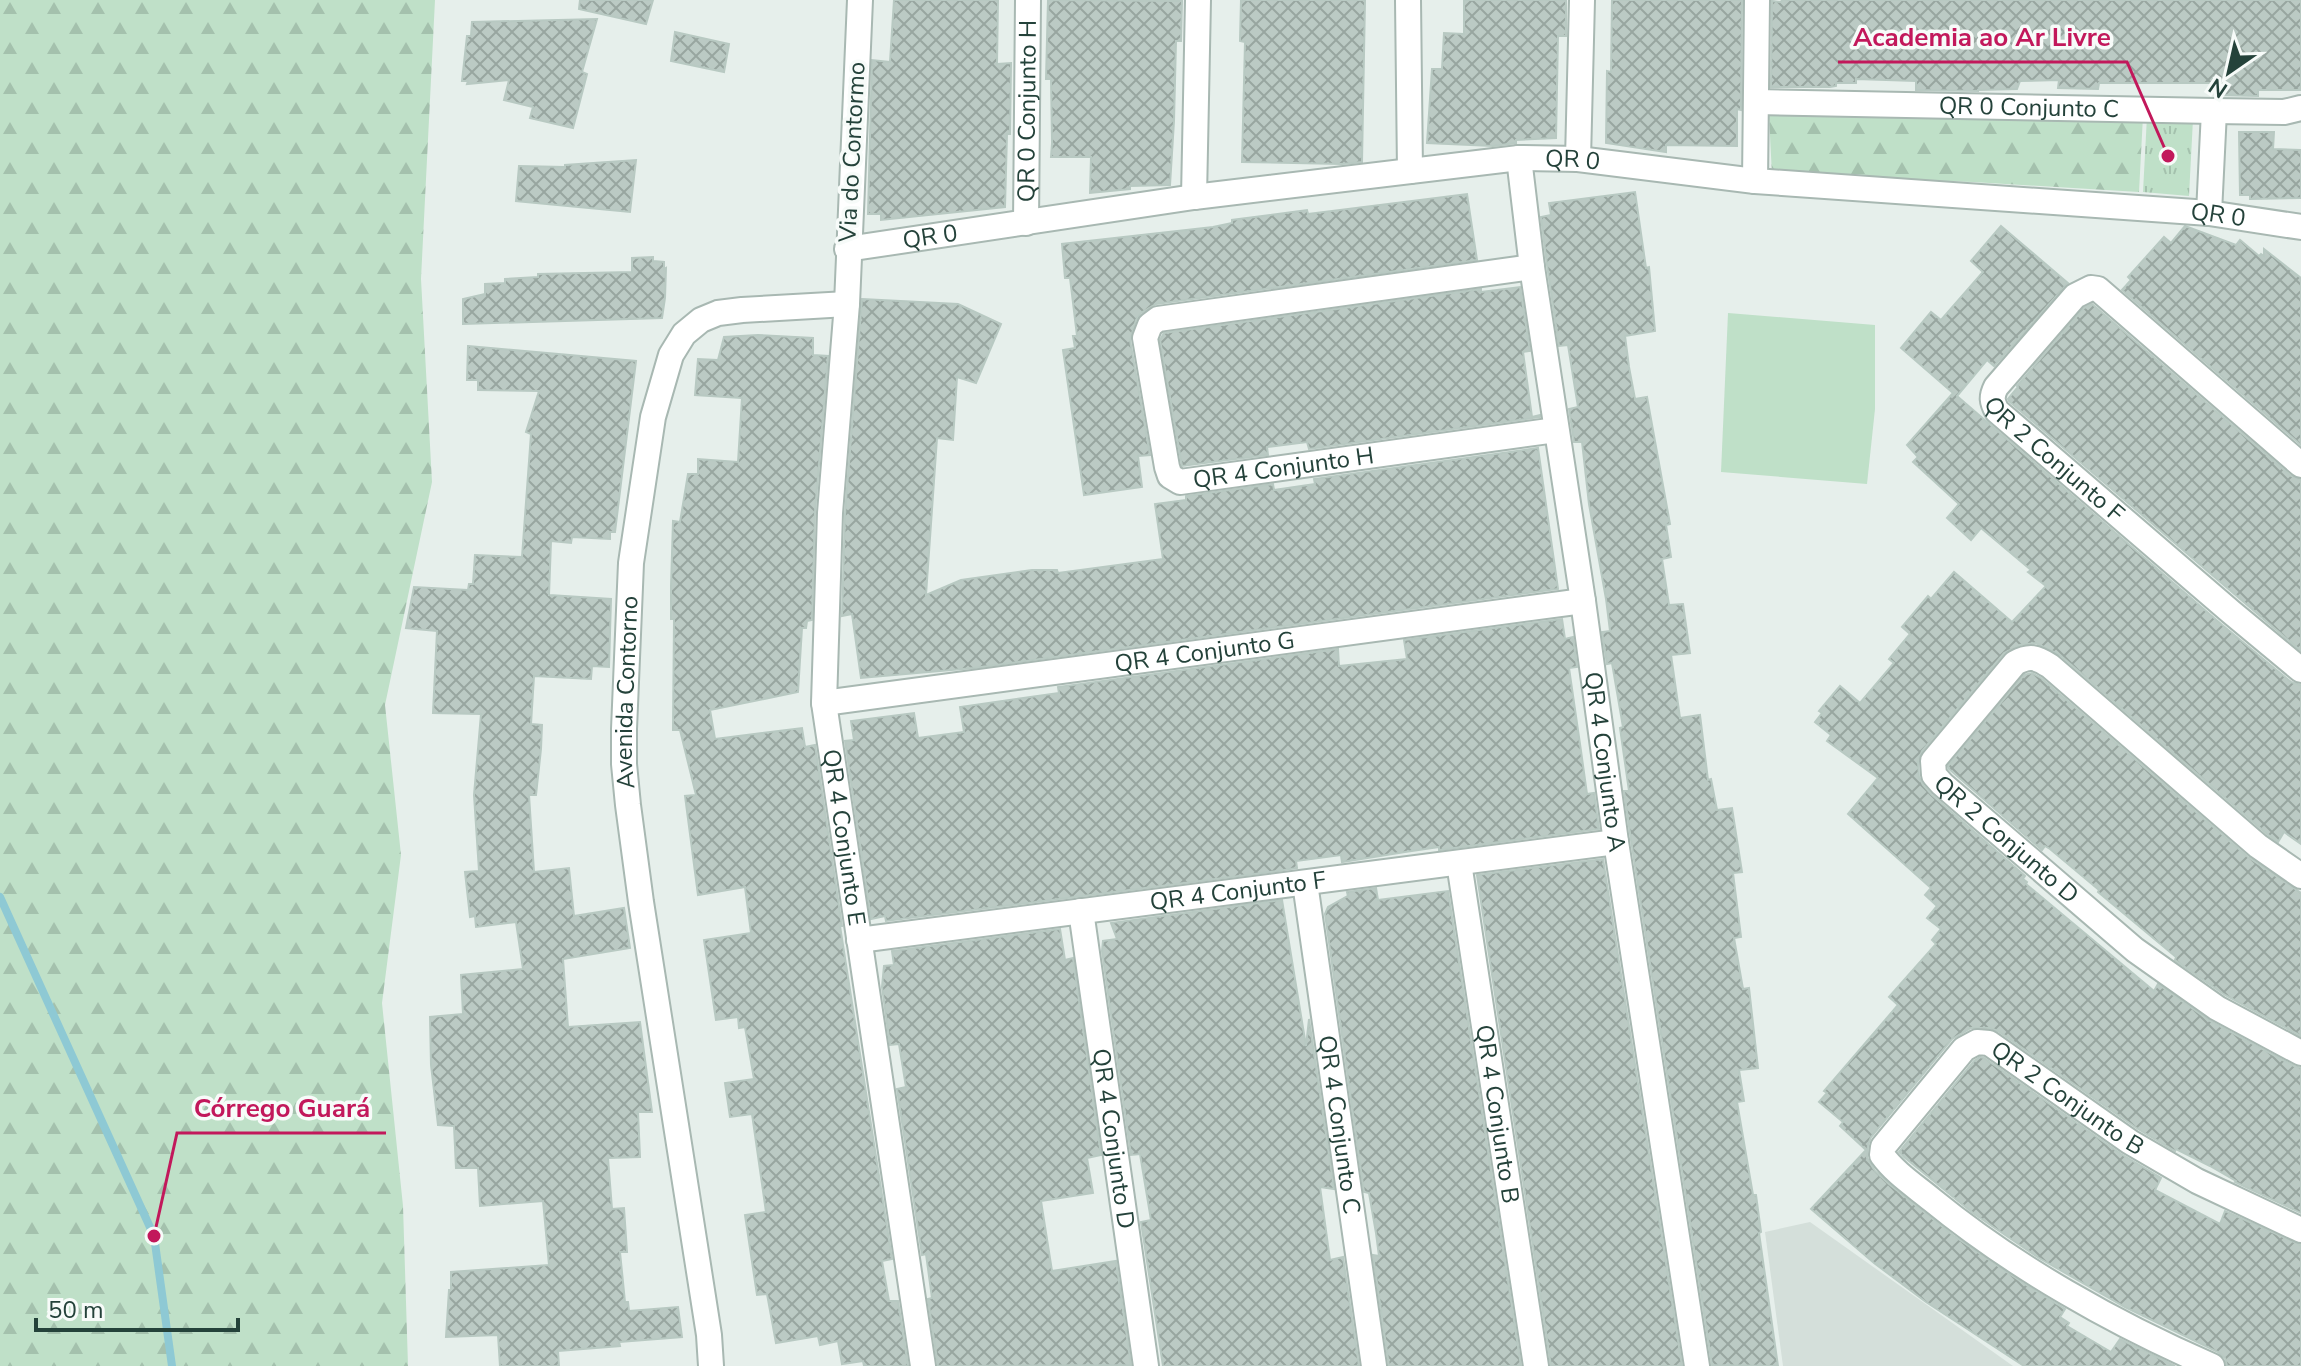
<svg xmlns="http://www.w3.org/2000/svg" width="2301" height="1366" font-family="'Nunito Sans',sans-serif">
<defs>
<pattern id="grass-tufts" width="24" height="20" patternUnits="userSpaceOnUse" patternTransform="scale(2)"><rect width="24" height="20" fill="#bfe0c8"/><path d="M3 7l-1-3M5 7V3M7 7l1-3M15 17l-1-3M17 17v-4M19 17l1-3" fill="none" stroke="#a4c1ad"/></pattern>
<pattern id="forest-firs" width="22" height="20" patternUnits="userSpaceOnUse" patternTransform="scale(2)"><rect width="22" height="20" fill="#bfe0c8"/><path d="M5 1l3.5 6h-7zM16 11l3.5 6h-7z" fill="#a4c1ad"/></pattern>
<pattern id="building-cross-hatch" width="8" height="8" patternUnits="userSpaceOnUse" patternTransform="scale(2)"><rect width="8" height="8" fill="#bbcac4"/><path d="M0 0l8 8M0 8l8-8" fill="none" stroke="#98a6a0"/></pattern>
</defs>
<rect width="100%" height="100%" fill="#e6efeb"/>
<polygon fill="#d4dfda" points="1810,1222 2013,1366 1783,1366 1765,1232"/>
<polygon fill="url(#grass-tufts)" points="2147,116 2193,119 2189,196 2143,192"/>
<g fill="url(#forest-firs)">
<polygon points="0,0 435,0 421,279 432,482 385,705 401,855 382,1003 403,1206 408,1366 0,1366"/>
<polygon points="1769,116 2143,116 2139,192 1973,182 1772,175"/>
</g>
<polygon fill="#bfe0c8" points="1728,313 1875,325 1875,409 1867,484 1721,472"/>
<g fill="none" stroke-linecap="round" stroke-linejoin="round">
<polyline stroke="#8ec9d4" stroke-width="8" points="0,897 154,1236 172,1366"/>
</g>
<g fill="url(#building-cross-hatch)" stroke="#b8c9c2" stroke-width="2">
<polygon points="580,0 653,0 646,24 579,9"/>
<polygon points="894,0 998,0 997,64 1011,63 1010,134 1007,134 1005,207 881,220 881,214 868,214 872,60 890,62"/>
<polygon points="1048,0 1182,1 1181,41 1176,41 1174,121 1170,185 1130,186 1130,189 1090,193 1091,157 1051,157 1052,143 1051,79 1046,79"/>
<polygon points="1241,0 1365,0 1362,162 1342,164 1242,162 1245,42 1240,41"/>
<polygon points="1464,0 1566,0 1566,36 1558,36 1556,138 1516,140 1516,143 1493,146 1427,143 1432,69 1442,69 1444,33 1464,34"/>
<polygon points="1612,0 1742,0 1741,110 1737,109 1737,146 1666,145 1666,152 1606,143 1607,71 1611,72"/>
<polygon points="1782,0 2301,0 2301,90 2258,90 2258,96 2218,95 2218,83 2099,83 2098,89 2058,88 2059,80 2020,81 2017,89 1978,90 1978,91 1916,90 1916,81 1856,79 1856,83 1836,83 1836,86 1830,87 1771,87 1772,1 1781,2"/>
<polygon points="597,19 582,72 587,74 573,128 530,118 533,107 504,100 509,80 467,84 468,81 462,81 467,36 471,36 472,22"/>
<polygon points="675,32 729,44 724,72 671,61"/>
<polygon points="2239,132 2274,132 2273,149 2301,150 2301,198 2250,199 2250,195 2240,195"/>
<polygon points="636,160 630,212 516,201 519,166 565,167 565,165"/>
<polygon points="1635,192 1646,268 1649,267 1655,331 1625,336 1629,367 1635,399 1647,397 1670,524 1666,525 1671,557 1662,559 1669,605 1683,604 1690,653 1671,655 1680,718 1700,715 1708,780 1711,779 1717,810 1732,808 1742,872 1733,873 1741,937 1734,938 1743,989 1749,988 1758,1068 1739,1070 1744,1101 1737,1102 1753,1195 1756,1195 1761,1232 1759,1233 1778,1366 1712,1365 1631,840 1624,791 1629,791 1620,728 1623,727 1612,663 1607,664 1602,632 1610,631 1606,599 1589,504 1582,442 1574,442 1569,409 1578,407 1568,345 1559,346 1547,265 1541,217 1551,215 1549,203"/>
<polygon points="1467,194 1477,260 1156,304 1141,313 1136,320 1130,340 1150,455 1138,456 1142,487 1084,495 1063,350 1075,348 1073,336 1077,336 1070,278 1065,278 1062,244 1213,227 1232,223 1232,220 1307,210 1308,214"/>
<polygon points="2001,226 2068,283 1994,366 1987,360 1957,396 2221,624 2291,682 2301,685 2301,844 2284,832 2278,842 2267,834 2060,655 2036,643 2020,645 2004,653 1922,751 1918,762 1919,777 1923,785 1932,795 2025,876 2023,879 2027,882 2026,884 2154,991 2158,984 2210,1021 2294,1066 2301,1068 2301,1213 2235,1182 2236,1181 2210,1166 2176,1149 2175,1151 2138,1129 1998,1031 1990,1028 1971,1028 1952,1039 1871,1137 1868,1145 1867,1158 1875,1171 1889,1184 1954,1236 2023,1283 2065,1309 2060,1317 2069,1323 2067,1326 2111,1352 2120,1339 2175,1366 2024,1366 1926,1302 1874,1263 1811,1209 1866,1150 1840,1126 1843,1122 1819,1102 1827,1093 1824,1091 1898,1005 1889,997 1936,944 1932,940 1941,929 1927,918 1937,906 1925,895 1931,888 1848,814 1878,778 1827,741 1831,735 1815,722 1822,713 1819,711 1840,686 1860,703 1894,663 1889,659 1910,634 1902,627 1928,596 1931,599 1954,572 2012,622 2046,586 2028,572 2031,570 1981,528 1971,540 1947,518 1959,504 1913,462 1918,457 1907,445 1953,393 1901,348 1931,312 1941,320 1983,272 1971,261"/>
<polygon points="2185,226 2236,245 2240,240 2259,256 2261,254 2264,256 2264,249 2301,278 2301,445 2122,290 2131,280 2128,277 2164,237 2171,243"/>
<polygon points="653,257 653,261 664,262 664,269 666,268 665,298 662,318 463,324 463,299 485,294 485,284 505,283 505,279 538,277 538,274 632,272 632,258"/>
<polygon points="1520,287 1530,351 1523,352 1532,417 1540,415 1540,417 1309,449 1307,442 1267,447 1268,455 1182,466 1160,340 1164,333 1481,289 1481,292"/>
<polygon points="862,299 958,304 1001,324 976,383 957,377 953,440 937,438 926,595 961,580 1032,570 1057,570 1058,573 1163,559 1155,504 1186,500 1186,496 1273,484 1274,490 1315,484 1314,479 1538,448 1558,589 974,668 861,678 852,614 842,616 845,514"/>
<polygon points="2092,304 2291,476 2301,480 2301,651 2009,401 2008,399 2018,387 2017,386 2084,308"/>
<polygon points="758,335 813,338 813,355 828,356 815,512 812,620 807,621 806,628 802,628 798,692 710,710 715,739 802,728 805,747 815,745 842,926 840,926 892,1259 882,1261 889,1301 898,1301 908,1366 864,1366 863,1361 842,1364 838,1341 820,1345 818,1336 776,1343 767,1294 757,1295 745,1215 766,1212 752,1114 730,1117 725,1083 754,1079 745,1027 739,1028 738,1017 716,1020 704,940 751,933 745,887 698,895 685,796 696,795 680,730 673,730 674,619 671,619 671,586 673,521 680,522 688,474 698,474 698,459 738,462 742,398 695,395 698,359 718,360 724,337"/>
<polygon points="468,346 636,361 615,532 610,532 610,539 572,537 571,543 551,541 549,595 611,599 609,667 592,666 591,679 534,676 531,724 542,725 541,749 536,795 529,795 534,872 569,868 574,916 624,908 630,948 563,959 568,1027 640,1022 652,1112 638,1112 640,1157 608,1158 612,1209 624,1208 627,1252 620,1252 625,1302 628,1302 629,1311 678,1307 682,1337 619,1342 620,1346 558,1351 559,1366 500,1366 498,1335 446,1337 449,1290 451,1290 451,1272 549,1265 543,1201 480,1206 478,1168 456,1168 454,1126 438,1125 431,1065 430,1017 463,1014 461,975 523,969 516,922 476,927 475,916 470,917 465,872 479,871 474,795 481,714 433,713 437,631 406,628 414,587 468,590 469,584 473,584 475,555 522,557 531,434 526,432 539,391 478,390 478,380 467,380"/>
<polygon points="1562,619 1565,639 1573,637 1577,667 1569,668 1581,751 1587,794 1594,793 1599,829 1439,850 1439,847 1405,852 1342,862 1341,855 1296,861 1297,868 1278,871 886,921 885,916 871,919 845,741 854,740 851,721 914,713 918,738 964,732 960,707 1059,693 1058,687 1338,649 1339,666 1407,659 1404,640"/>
<polygon points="2032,673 2041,678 2248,857 2301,893 2301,1036 2225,995 2175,960 2176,957 2098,892 2099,890 2050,849 2045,846 2042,850 1949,769 1948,766 2024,675"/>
<polygon points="1603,859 1682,1366 1551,1366 1477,875"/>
<polygon points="1376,888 1378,900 1448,891 1521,1366 1389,1366 1373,1255 1379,1256 1376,1233 1369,1193 1364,1192 1325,914 1328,907 1348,896 1347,892"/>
<polygon points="1282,900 1306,1046 1309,1019 1334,1189 1320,1187 1330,1260 1343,1257 1359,1366 1163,1366 1141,1222 1151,1220 1140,1154 1131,1155 1102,951 1103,941 1117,939 1111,923"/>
<polygon points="1060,929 1065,960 1073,958 1101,1155 1087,1158 1093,1193 1041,1201 1052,1271 1116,1261 1131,1365 938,1366 928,1299 932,1298 926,1254 922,1255 897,1089 906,1087 899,1044 890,1045 882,987 884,966 894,965 892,951"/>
<polygon points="1980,1057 1984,1058 2121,1154 2161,1178 2155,1190 2220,1224 2225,1211 2301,1245 2301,1366 2227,1366 2225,1358 2218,1352 2125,1307 2039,1258 1973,1213 1904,1157 1899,1152 1974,1061"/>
</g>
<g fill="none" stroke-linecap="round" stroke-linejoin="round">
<defs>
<g id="minor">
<polyline points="1408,0 1410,171"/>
<path id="s1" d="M1757,102L2214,111L2284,112L2301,108"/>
<path id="s2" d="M1519,158L1532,267L1583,601L1616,842L1697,1366"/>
<polyline points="1578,159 1582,0"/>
<polyline points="1755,181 1757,0"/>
<polyline points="1194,197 1198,0"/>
<polyline points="2209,213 2214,111"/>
<path id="s3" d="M1026,223L1028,0"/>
<path id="s4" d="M847,249L1194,197L1519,158L1578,159L1755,181L2209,213L2301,227"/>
<path id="s5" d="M1532,267L1158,319L1150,325L1145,338L1167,467L1170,476L1180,482L1556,430"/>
<path id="s6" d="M2301,465L2098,289L2091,288L2075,296L1996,387C1991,397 1992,402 1997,411L2231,612L2301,670"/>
<path id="s7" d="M824,703L1583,601"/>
<path id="s8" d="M1459,863L1536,1366"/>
<path id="s9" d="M2301,876L2258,846L2050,666C2036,657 2030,655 2015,663L1933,761L1934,775L1942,784L2135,950L2217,1008L2301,1053"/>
<path id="s10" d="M1305,883L1374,1366"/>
<path id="s11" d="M1081,911L1146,1366"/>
<path id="s12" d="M859,940L1616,842"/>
<path id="s13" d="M711,1366L709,1335L641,902L628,805L624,764V729L631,563L653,417L671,355L684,334L701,320L718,313L742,310L847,304"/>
<path id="s14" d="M2212,1366C2115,1324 2014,1267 1932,1200C1915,1186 1895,1173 1882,1155L1883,1147L1964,1049L1977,1042L1989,1043L2130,1142L2197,1181L2301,1230"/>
</g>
<g id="tertiary">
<path id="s15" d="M860,0L847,304L830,513L824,703L923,1366"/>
</g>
</defs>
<use href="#minor" stroke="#a8b8b2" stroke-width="28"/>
<use href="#tertiary" stroke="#a8b8b2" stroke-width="28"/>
<use href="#minor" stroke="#fff" stroke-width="24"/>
<use href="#tertiary" stroke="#fff" stroke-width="24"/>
</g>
<g text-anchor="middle" stroke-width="7" stroke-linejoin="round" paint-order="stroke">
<g font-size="24" fill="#24423a" stroke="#f7fbf9">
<text dy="8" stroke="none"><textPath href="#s1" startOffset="272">QR 0 Conjunto C</textPath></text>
<text dy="8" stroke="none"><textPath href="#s3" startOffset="112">QR 0 Conjunto H</textPath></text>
<text transform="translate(852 152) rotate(-87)" y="8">Via do Contormo</text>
<text dy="8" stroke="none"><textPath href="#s4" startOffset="732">QR 0</textPath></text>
<text dy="8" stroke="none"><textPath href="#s4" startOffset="1380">QR 0</textPath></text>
<text dy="8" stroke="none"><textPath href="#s4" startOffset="84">QR 0</textPath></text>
<text dy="8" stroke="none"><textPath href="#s6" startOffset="514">QR 2 Conjunto F</textPath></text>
<text dy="8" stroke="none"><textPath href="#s5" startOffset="658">QR 4 Conjunto H</textPath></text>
<text dy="8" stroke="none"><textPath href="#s7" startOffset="384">QR 4 Conjunto G</textPath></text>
<text dy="8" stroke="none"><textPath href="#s13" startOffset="680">Avenida Contorno</textPath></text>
<text dy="8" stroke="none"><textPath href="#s2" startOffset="610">QR 4 Conjunto A</textPath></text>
<text dy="8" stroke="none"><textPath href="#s15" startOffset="840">QR 4 Conjunto E</textPath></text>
<text dy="8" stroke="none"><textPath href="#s9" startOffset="604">QR 2 Conjunto D</textPath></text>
<text dy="8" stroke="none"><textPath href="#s12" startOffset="382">QR 4 Conjunto F</textPath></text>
<text dy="8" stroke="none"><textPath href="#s14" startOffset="652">QR 2 Conjunto B</textPath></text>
<text dy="8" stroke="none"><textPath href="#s8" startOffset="254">QR 4 Conjunto B</textPath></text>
<text dy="8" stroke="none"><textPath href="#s10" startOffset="244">QR 4 Conjunto C</textPath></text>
<text dy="8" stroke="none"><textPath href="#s11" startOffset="230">QR 4 Conjunto D</textPath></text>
</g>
</g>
<path fill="none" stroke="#c2185b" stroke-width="3" d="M2168 156L2127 62H1838M154 1236L177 1133H386"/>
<g fill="#c2185b" stroke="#f7fbf9" stroke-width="3">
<circle cx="2168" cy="156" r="8"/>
<circle cx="154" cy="1236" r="8"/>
</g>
<g font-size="26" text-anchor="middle" font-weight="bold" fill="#c2185b" stroke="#f7fbf9" stroke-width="7" stroke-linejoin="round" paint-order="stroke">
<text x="1982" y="46">Academia ao Ar Livre</text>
<text x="282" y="1117">Córrego Guará</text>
</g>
<g transform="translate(2229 72) rotate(214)" stroke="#f7fbf9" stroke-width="6" paint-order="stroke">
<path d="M0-6L14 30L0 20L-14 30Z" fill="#24423a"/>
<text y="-12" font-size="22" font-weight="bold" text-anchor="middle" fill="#24423a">N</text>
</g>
<path d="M36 1318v12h202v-12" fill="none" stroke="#24423a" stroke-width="4"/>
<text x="48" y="1318" font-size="24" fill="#24423a" stroke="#f7fbf9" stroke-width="6" paint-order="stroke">50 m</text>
</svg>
